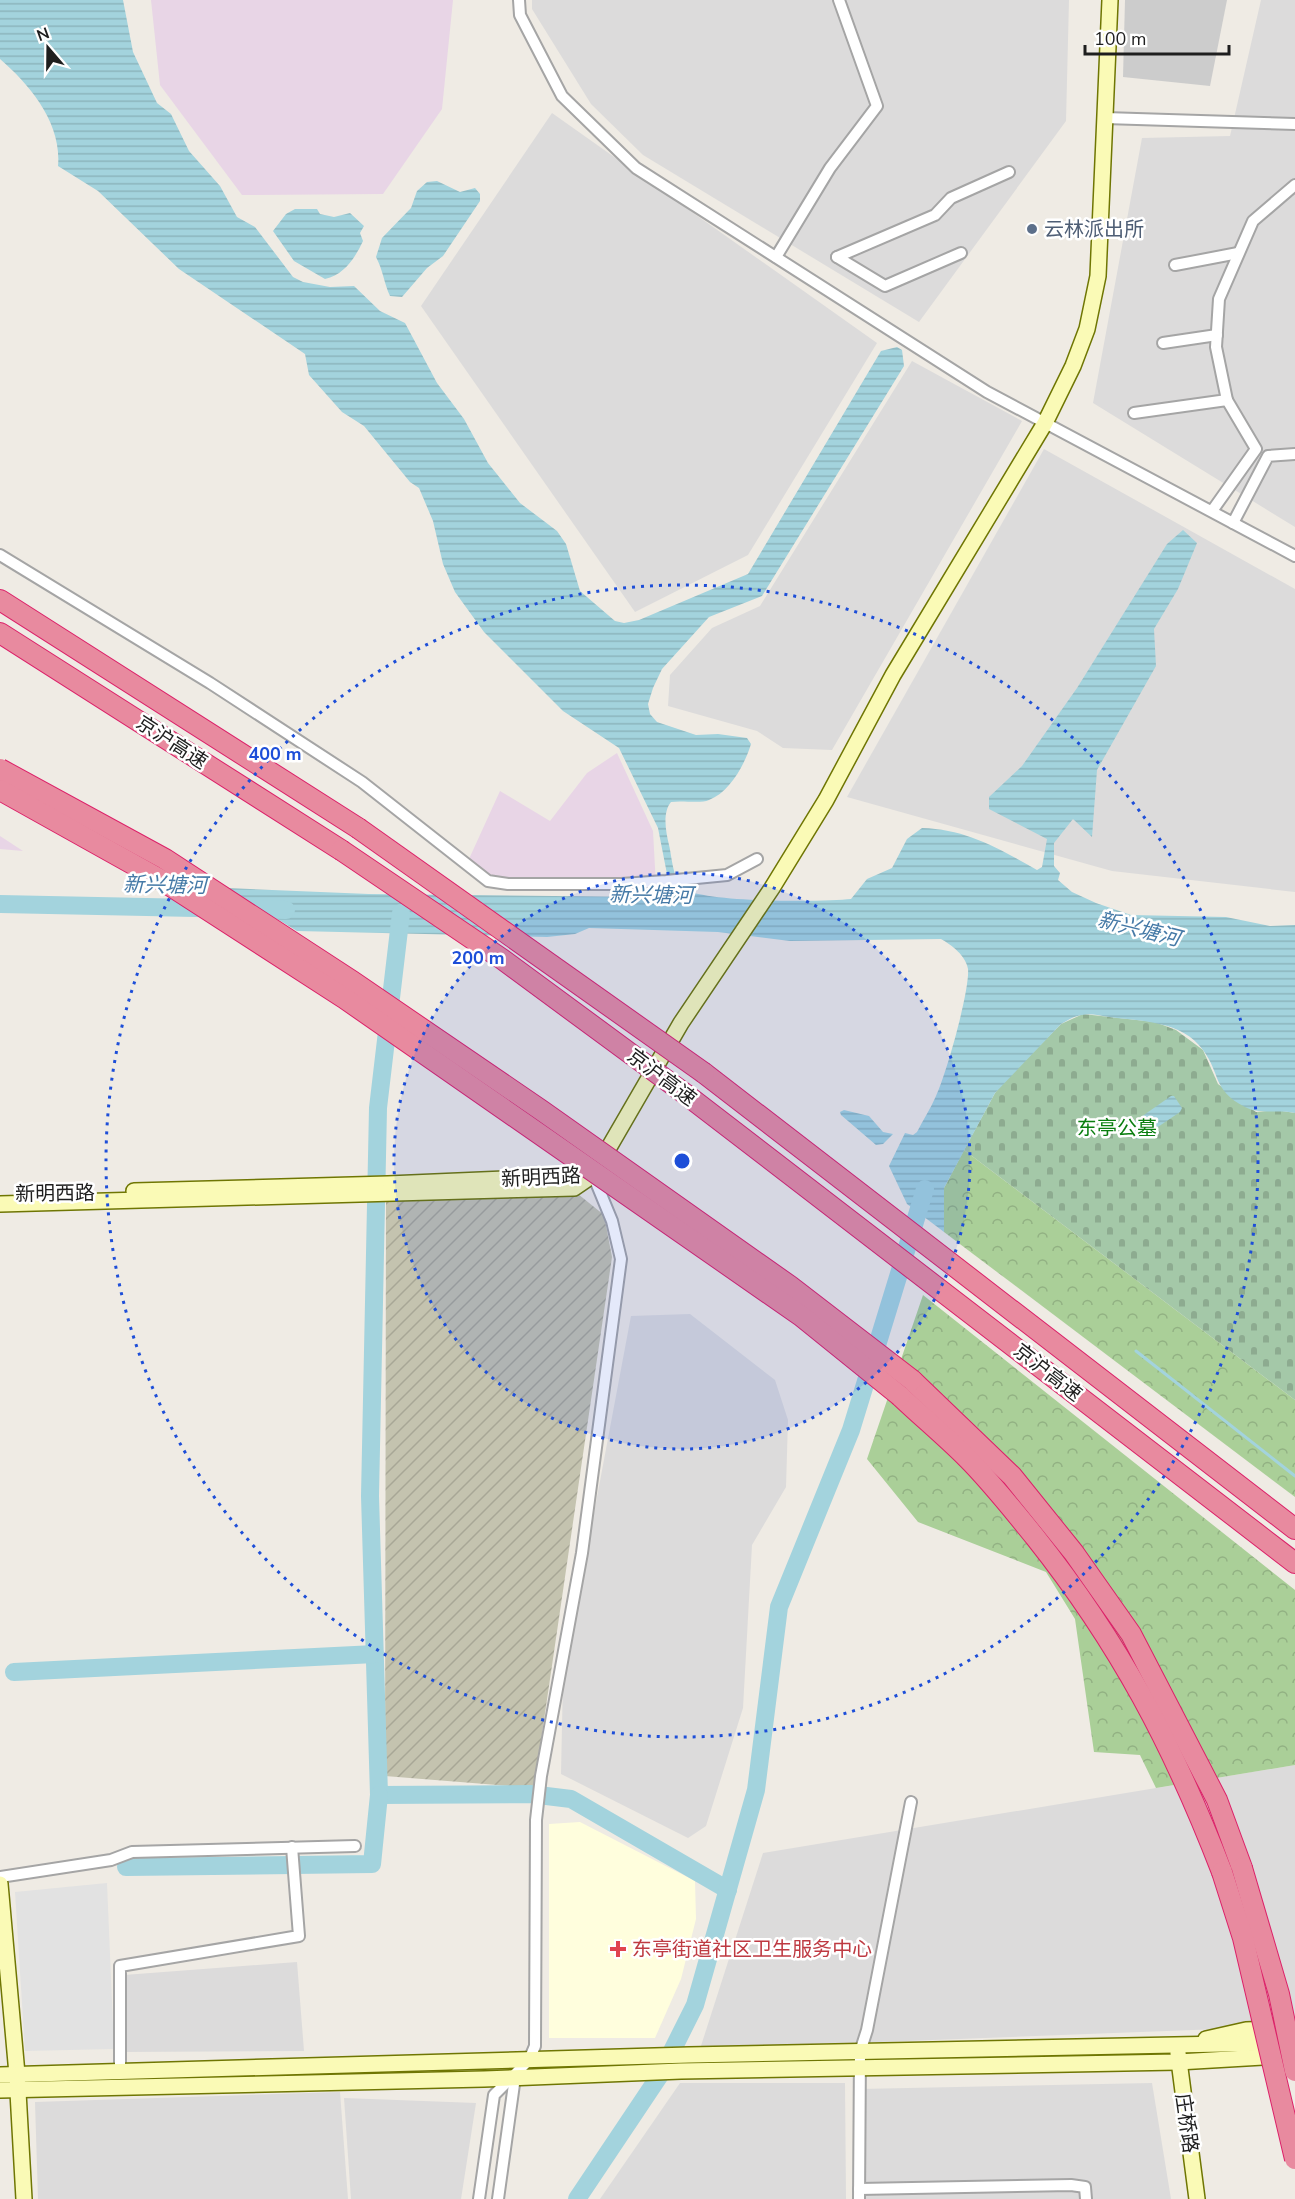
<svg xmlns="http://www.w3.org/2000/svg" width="1295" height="2199" font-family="'Nunito Sans','Noto Sans SC',sans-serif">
<defs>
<pattern id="construction-furrows" width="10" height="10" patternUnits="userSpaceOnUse" patternTransform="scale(1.5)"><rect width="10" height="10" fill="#c4c3af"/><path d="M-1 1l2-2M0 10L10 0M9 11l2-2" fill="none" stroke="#a8a796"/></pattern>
<pattern id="forest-crowns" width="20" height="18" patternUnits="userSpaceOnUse" patternTransform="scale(1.5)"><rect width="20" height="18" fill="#aacf98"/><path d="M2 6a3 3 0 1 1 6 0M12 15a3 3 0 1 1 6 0" fill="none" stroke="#92b183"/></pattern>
<pattern id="cemetery-stones" width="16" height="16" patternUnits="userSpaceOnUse" patternTransform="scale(1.5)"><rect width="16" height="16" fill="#a4c8a8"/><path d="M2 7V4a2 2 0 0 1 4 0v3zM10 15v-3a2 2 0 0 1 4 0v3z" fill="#8dab90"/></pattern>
<pattern id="water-rules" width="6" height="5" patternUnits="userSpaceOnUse" patternTransform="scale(1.5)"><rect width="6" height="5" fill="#a3d3dd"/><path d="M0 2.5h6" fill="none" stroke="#8cb5bd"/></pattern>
</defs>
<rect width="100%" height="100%" fill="#efebe4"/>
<g fill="#dcdbdb">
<polygon points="532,0 1069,0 1066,121 919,322 643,155 591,104 532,9"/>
<polygon points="1261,0 1295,0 1295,527 1093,403 1142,138 1230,136"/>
<polygon points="552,113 877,343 748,555 635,612 421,306"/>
<polygon points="912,361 1022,421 832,750 783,748 757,731 668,706 670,675 712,628 760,606"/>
<polygon points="1044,449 1295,589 1295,892 1112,871 847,797"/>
<polygon points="690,1314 775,1380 788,1420 786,1487 752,1545 743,1708 706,1826 688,1838 561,1774 563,1678 631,1316"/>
<polygon points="1295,1765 1295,2026 700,2049 763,1853"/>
<polygon points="297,1962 304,2051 122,2052 124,1975"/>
<polygon points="680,2083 845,2083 846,2199 600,2199"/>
<polygon points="1152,2083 1171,2199 866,2199 859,2089"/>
<polygon points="340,2092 348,2199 38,2199 35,2102"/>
<polygon points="344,2098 476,2103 461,2199 351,2199"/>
</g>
<g fill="#e8d5e6">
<polygon points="151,0 453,0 442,109 383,194 242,195 160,85"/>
<polygon points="617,753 653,831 656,886 484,884 469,859 500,791 550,821 587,773"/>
<polygon points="0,836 23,851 0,849"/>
</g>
<polygon fill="#fffedd" points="580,1822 695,1881 696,1919 681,1979 655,2038 549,2038 549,1824"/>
<polygon fill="#ccc" points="1125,0 1227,0 1210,86 1123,77"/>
<polygon fill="url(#construction-furrows)" points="578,1194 604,1215 612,1257 534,1788 385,1776 386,1200"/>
<g fill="url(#forest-crowns)">
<polygon points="964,1150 1295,1400 1295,1497 944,1232 944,1188"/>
<polygon points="923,1295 1295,1590 1295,1765 1156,1788 1140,1755 1094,1752 1075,1619 1046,1572 918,1522 867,1459"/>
</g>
<polygon fill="url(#cemetery-stones)" points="1083,1014 1155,1022 1176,1030 1203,1050 1218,1084 1256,1112 1276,1110 1295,1113 1295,1400 964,1150 995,1093 1003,1083 1061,1024"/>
<polygon fill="#e2e2e2" points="107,1883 114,2049 25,2051 15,1892"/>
<g fill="url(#water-rules)">
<path d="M0,0H123L133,52L157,103L171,114L189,151L220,186L237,217L255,227L293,277L303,282L330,287L354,286L380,311L405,323L437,383L464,419L488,463L520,503L557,531L566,544L580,591L615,621L624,623L639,620L748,574L881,351L897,347L902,350L904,366L762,596L709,617L662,669L653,688L648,704L650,714L657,722L696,735L718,734L747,738L751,744C745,764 730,792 709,800C700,804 683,800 671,802C662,813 666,832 669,845C672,857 673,880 683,888C700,903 825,902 851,899L867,879L892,868L907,839L922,828C966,829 1000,849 1037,870L1042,867L1047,839L989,809V797L1022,766L1077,688L1167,544L1183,530L1197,543L1178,589L1154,629L1156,666L1097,770L1092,837L1073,819L1054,843V866L1060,873L1058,880L1072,892L1096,903L1131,915L1226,917L1270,926L1295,925V1113C1279,1109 1260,1115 1245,1107C1212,1090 1221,1074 1203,1050C1183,1021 1140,1021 1109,1017C1101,1016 1090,1013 1082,1015C1074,1016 1068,1020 1061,1024L995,1093L944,1188V1232L907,1204L889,1166L905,1133L913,1135L917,1132C923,1120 931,1108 936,1096C946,1075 970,990 968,969C966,956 952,945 941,939L790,941L718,932L589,928L575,934L547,937L297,931L226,888L369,894L645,897L664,889L667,874L658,828L619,748L563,711L484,632L455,592L443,564L433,521L419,488L410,482L364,426L342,412L309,375L305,354L179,269L98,191L58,166C62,123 30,85 0,59Z"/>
<path d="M437,181L460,192L475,188L480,194V201L443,256L427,268L402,297L390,296C384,283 383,270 376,257L382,238L411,208L417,191L427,182Z"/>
<path d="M295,209H317L320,214L334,217L350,213L364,226L360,233L363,241C355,258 344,275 325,279L294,261L273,231L286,214Z"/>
<polygon points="1171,1096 1174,1096 1182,1108 1180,1112 1140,1139 1134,1138 1129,1130 1131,1124"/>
<polygon points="844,1110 869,1116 883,1132 893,1134 883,1144 876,1145 841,1115 840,1112"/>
</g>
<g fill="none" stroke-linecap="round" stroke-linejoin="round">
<polyline stroke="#a3d3dd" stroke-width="3" points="1136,1351 1295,1476"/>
<g stroke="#a3d3dd" stroke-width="18">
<polyline points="0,904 286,910"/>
<polyline points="401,913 378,1108 370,1496 379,1795 530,1794 571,1799 728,1890"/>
<polyline points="14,1672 375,1654"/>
<polyline points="126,1867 372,1864 379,1795"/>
<polyline points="577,2199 660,2075 695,2005 756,1790 779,1607 851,1430 925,1189"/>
</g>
<defs>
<g id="street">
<polyline points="519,0 520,15 562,96 636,168 987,392 1295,556"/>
<polyline points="1105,118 1295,124"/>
<polyline points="776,257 830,168 877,106 839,0"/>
<polyline points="837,257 935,215 951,198 1009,172"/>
<polyline points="837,257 885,286 961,253"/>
<polyline points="1175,265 1238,253"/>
<polyline points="1163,343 1217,335"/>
<polyline points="1134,413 1227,400 1216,347 1219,299 1253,221 1295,185"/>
<polyline points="1212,511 1256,449 1227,400"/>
<polyline points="1233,523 1268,456 1295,454"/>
<polyline points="0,555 210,683 362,782 488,881 508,884 621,884 666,881 727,875 757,859"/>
<polyline points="0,1877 111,1860 132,1852 355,1846"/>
<polyline points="120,2072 120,1966 299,1936 292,1847"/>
<polyline points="859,2189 1071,2185 1085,2187 1086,2199"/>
<polyline points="479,2199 494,2095 529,2060 535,2046 536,1820 541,1776 582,1553 621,1259 612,1221 593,1175"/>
<polyline points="498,2199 515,2077"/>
<polyline points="859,2199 860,2052 867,2030 911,1802"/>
</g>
<g id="secondary">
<polyline points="134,1191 388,1184 593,1175"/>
<polyline points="0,1204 574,1188 593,1175 681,1023 772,888 826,800 893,675 1045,423 1073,366 1087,329 1098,276 1110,0"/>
<polyline points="0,1884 17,2074 24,2199"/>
<polyline points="1206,2039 1246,2030 1274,2029"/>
<polyline points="1178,2053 1197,2199"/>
<polyline points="0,2075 689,2055 1278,2043"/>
<polyline points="0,2090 484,2079 681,2071 1178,2062 1280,2056"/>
</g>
<g id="highway">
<polyline points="0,600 358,828"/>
<polyline points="0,633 341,850"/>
<polyline points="704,1073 1295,1529"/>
<polyline points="688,1096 1295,1563"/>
<polyline points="912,1380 1012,1476 1074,1553 1131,1634 1217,1800 1242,1868"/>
<path d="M900,1396C922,1417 945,1436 967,1458C991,1482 1013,1510 1035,1537C1120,1644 1173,1745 1222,1872"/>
</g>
</defs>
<use href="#street" stroke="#a5a5a5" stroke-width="14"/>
<use href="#secondary" stroke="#6f7603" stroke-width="18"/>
<use href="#highway" stroke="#dc2169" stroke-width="22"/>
<use href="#street" stroke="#fff" stroke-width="10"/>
<use href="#secondary" stroke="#fafab6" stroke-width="15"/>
<use href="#highway" stroke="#e88a9f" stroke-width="20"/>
<defs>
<g id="highway-bridge">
<polyline points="0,769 165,859 352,981 541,1110 790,1286 912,1380"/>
<polyline points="0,790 163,881 344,998 801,1316 900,1396"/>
<polyline points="358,828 704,1073"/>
<polyline points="341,850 502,959 688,1096"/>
<polyline points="1242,1868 1279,1994 1295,2071"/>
<polyline points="1222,1872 1243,1938 1295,2159"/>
</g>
</defs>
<use href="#highway-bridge" stroke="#dc2169" stroke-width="22" stroke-linecap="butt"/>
<use href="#highway-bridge" stroke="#e88a9f" stroke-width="20"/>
</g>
<circle cx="682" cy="1161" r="288" fill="#1d4ed8" fill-opacity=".12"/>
<g fill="none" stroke="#1d4ed8" stroke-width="3" stroke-dasharray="3 6">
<circle cx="682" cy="1161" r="288"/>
<circle cx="682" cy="1161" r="576"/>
</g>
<circle fill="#5c6f8a" stroke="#fff" stroke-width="2" cx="1032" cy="229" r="6"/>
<path fill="#e0444e" stroke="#fff" stroke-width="2" d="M615 1940h6v6h6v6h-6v6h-6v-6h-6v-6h6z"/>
<g text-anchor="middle" stroke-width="5" stroke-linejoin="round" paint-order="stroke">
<g font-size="20" fill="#4e5e75" stroke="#fff" text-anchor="start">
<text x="1044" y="236">云林派出所</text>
</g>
<g font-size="20" fill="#1e1e1e" stroke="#fff">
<text transform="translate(172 742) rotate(33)" y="7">京沪高速</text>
<text transform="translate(662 1077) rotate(37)" y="7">京沪高速</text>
<text transform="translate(541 1177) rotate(-3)" y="7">新明西路</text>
<text transform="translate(55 1193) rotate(-1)" y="7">新明西路</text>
<text transform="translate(1048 1372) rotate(38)" y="7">京沪高速</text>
<text transform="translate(1187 2123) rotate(82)" y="7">庄桥路</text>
</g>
<g font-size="20" fill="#0a7e0f" stroke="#fff">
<text x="1117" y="1135">东亭公墓</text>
</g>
<g font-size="20" fill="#be3a42" stroke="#fff" text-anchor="start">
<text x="632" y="1956">东亭街道社区卫生服务中心</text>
</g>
<g font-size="21" font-style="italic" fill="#467aa7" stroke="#fff">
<text transform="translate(165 885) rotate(1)" y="7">新兴塘河</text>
<text transform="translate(651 895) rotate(1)" y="7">新兴塘河</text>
<text transform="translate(1139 929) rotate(14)" y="7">新兴塘河</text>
</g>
</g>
<circle cx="682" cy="1161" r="9" fill="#1d4ed8" stroke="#fff" stroke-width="3"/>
<g font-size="18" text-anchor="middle" font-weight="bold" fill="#1d4ed8" stroke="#fff" stroke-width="5" stroke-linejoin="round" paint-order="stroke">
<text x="275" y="760">400 m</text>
<text x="478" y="964">200 m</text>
</g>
<g transform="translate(48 48) rotate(340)" stroke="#ffffff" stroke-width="4.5" paint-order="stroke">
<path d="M0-4.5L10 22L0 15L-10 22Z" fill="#1e1e1e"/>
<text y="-9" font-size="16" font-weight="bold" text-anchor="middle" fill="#1e1e1e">N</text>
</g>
<path d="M1085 45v9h144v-9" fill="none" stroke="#1e1e1e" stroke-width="3"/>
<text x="1094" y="45" font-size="18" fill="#1e1e1e" stroke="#ffffff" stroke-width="4.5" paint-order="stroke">100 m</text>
</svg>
